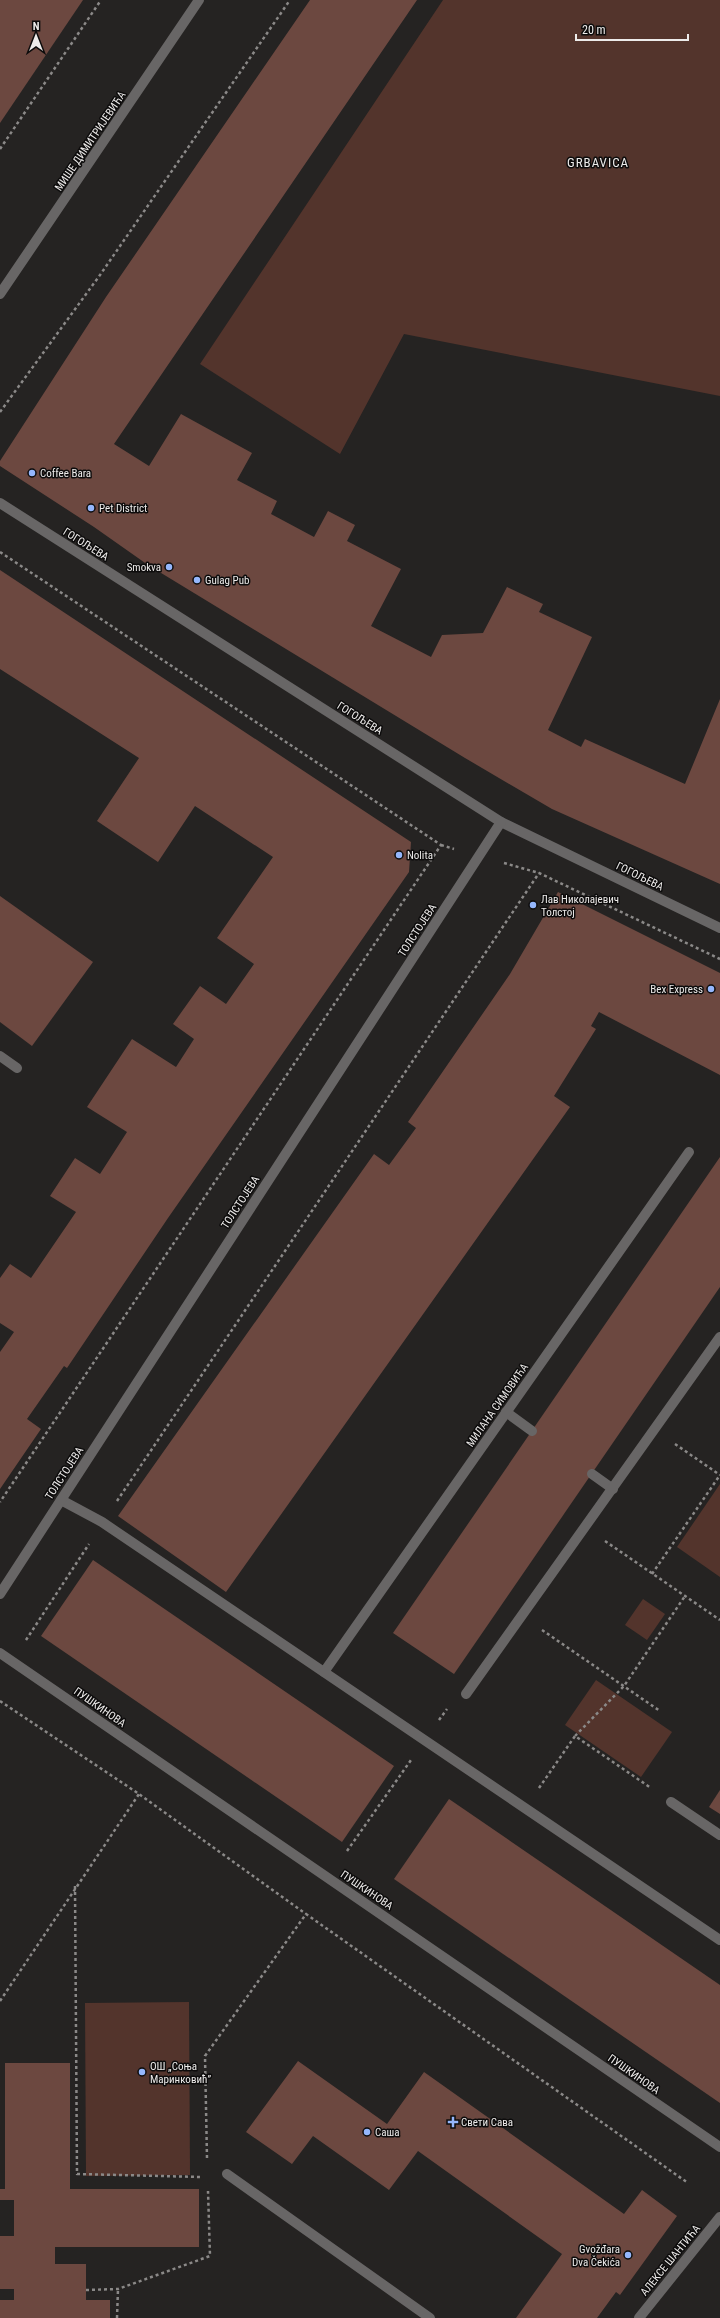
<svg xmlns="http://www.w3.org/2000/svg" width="720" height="2318" font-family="'Roboto Condensed',sans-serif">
<rect width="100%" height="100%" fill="#252322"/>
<g fill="#53342c">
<polygon points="443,0 720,0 720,396 404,334 340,454 200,364"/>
<polygon points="720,1484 720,1577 677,1547"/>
<polygon points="643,1599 665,1614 647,1640 625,1625"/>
<polygon points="596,1680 672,1732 641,1777 565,1725"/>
<polygon points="189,2002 190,2175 86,2176 85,2003"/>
</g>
<g fill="#6c4840">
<polygon points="0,0 83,0 0,123"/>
<polygon points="310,0 417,0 114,444 149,466 181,414 252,453 237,480 277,501 271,514 314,537 328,511 355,525 347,541 401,569 371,626 431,657 442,635 483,633 507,587 543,604 539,612 592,637 548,730 581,747 585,739 685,784 720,699 720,884 552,809 465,758 148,565 94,527 0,466 0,461 106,297"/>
<polygon points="0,570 411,842 409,872 168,1218 67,1368 64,1366 27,1419 41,1429 0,1489 0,1352 14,1332 0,1323 0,1278 10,1264 31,1278 76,1212 50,1196 75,1158 100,1174 127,1132 87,1107 132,1039 176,1067 194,1039 173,1024 200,986 226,1004 254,964 217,938 273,857 195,806 158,862 97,821 139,758 0,669"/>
<polygon points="558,892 720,973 720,1075 599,1012 591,1026 596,1029 554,1096 570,1107 226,1592 118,1516 374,1154 389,1165 416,1128 408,1122 510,974"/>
<polygon points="0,896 93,962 32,1046 0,1022"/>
<polygon points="720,1157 720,1287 454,1674 393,1633"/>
<polygon points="93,1560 394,1766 342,1842 41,1636"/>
<polygon points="720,1790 720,1814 709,1807"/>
<polygon points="449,1799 720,1985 720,2103 394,1879"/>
<polygon points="298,2061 387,2124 424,2072 624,2214 642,2190 677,2216 620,2295 616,2292 597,2318 516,2318 562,2254 418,2151 389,2190 313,2136 292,2164 246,2132"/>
<polygon points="5,2063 70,2063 70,2189 199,2189 199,2247 55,2247 55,2264 86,2264 86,2300 110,2300 110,2318 0,2318 0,2300 14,2300 14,2289 0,2289 0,2236 14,2236 14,2200 0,2200 0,2189 5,2189"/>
</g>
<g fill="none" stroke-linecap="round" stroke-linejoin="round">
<g stroke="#8b8988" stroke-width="2.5" stroke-dasharray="3 3" stroke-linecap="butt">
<polyline points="0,149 101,0"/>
<polyline points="0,412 100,275 290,0"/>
<polyline points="0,552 441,845 0,1502"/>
<polyline points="441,845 454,849"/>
<polyline points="504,863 539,873 720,959"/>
<polyline points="675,1444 720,1475"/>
<polyline points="117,1501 539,873"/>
<polyline points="605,1541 720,1620"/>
<polyline points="652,1574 720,1475"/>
<polyline points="542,1630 660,1711"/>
<polyline points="26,1640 89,1544"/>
<polyline points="0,1701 139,1794 306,1914"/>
<polyline points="439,1720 447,1709"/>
<polyline points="575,1736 624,1686 685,1596"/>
<polyline points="539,1788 575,1736 651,1788"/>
<polyline points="347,1851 411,1760"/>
<polyline points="75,1886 77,2174 202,2177"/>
<polyline points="0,2001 139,1794"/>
<polyline points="207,2158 205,2056 306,1914 688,2183"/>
<polyline points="86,2290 118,2289 210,2256 208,2191"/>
<polyline points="117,2318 118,2289"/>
</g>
<g stroke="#686666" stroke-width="10">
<polyline points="0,1056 17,1068"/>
<polyline points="506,1412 532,1431"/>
<polyline points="592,1474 613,1489"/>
<polyline points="61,1500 102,1522 720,1940"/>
<polyline points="324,1672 689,1152"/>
<polyline points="466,1694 720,1337"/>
<polyline points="671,1802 720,1835"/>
</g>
<g stroke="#686666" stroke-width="10">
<polyline points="0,294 199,0"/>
<polyline points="0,503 501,822 720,928"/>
<polyline points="0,1594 501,822"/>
<polyline points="0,1653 720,2147"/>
<polyline points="227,2174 430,2318"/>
<polyline points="639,2318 720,2217"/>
</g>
</g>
<g fill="#95b7fd" stroke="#0d0c0c" stroke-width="1.5">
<circle cx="32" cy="473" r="4"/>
<circle cx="91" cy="508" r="4"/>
<circle cx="169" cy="567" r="4"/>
<circle cx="197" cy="580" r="4"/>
<circle cx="399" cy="855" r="4"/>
<circle cx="533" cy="905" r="4"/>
<circle cx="711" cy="989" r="4"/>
<circle cx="142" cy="2072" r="4"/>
<path d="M451 2116h4v4h4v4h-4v4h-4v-4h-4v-4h4z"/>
<circle cx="367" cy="2132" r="4"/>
<circle cx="628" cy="2255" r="4"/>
</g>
<g text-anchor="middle" stroke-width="3" stroke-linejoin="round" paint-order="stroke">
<g font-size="11" fill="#edebea" stroke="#0d0c0c">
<text transform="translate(90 141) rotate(-56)" y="4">МИШЕ ДИМИТРИЈЕВИЋА</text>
<text transform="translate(86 544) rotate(32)" y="4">ГОГОЉЕВА</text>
<text transform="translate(360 718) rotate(32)" y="4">ГОГОЉЕВА</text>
<text transform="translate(640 876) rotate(26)" y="4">ГОГОЉЕВА</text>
<text transform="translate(417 930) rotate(-57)" y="4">ТОЛСТОЈЕВА</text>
<text transform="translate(240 1202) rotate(-57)" y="4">ТОЛСТОЈЕВА</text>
<text transform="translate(497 1405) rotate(-55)" y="4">МИЛАНА СИМОВИЋА</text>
<text transform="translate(64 1473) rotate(-57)" y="4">ТОЛСТОЈЕВА</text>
<text transform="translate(100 1707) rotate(35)" y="4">ПУШКИНОВА</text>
<text transform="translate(367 1890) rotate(34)" y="4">ПУШКИНОВА</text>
<text transform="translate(634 2074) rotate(35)" y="4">ПУШКИНОВА</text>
<text transform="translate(670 2260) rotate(-51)" y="4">АЛЕКСЕ ШАНТИЋА</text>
</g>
<g font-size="11" fill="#edebea" stroke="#0d0c0c" text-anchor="start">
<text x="40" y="477">Coffee Bara</text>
<text x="99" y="512">Pet District</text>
<text x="161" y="571" text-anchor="end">Smokva</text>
<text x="205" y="584">Gulag Pub</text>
<text x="407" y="859">Nolita</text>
<text x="541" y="903">Лав Николајевич<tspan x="541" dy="13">Толстој</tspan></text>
<text x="703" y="993" text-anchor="end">Bex Express</text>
<text x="150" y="2070">ОШ „Соња<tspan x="150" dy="13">Маринковић”</tspan></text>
<text x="461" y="2126">Свети Сава</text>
<text x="375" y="2136">Саша</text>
<text x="620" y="2253" text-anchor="end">Gvožđara<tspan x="620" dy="13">Dva Čekića</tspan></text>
</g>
<g font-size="13" letter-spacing="1" fill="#edebea" stroke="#0d0c0c">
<text x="598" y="167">GRBAVICA</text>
</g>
</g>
<g transform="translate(36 36)" stroke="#0d0c0c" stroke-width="3" paint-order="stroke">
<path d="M0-3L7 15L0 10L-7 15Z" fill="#edebea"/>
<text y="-6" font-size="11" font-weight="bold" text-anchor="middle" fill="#edebea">N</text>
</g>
<path d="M576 34v6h112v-6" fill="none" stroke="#edebea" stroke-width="2"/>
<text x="582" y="34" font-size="12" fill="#edebea" stroke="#0d0c0c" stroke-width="3" paint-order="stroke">20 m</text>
</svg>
